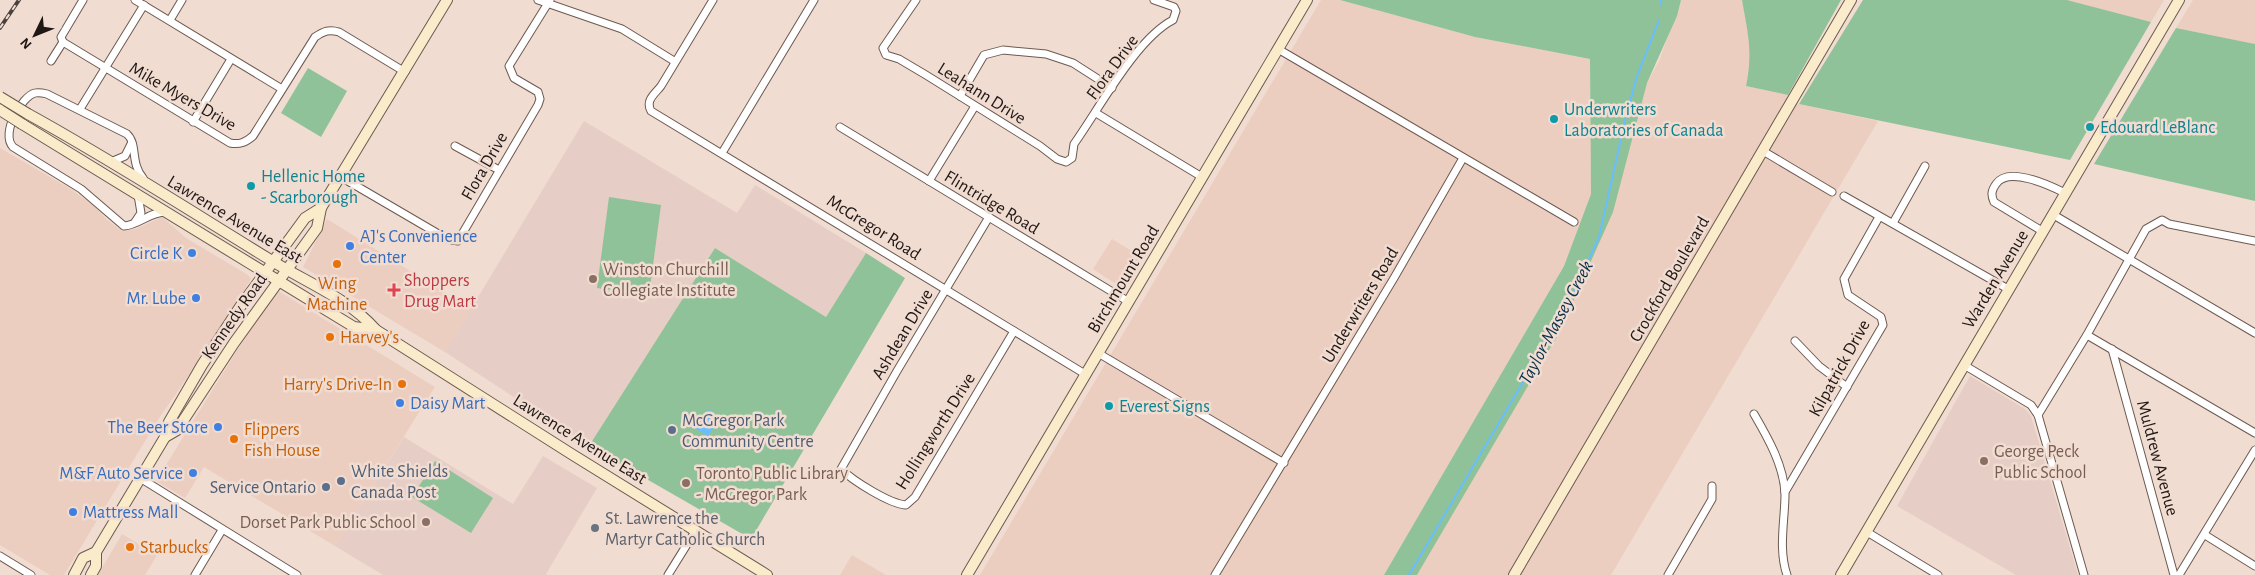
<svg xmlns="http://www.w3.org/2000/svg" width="2255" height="575" font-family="'Alegreya Sans',sans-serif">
<rect width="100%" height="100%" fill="#f1dcd1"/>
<g fill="#ebcec0">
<polygon points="1321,0 1340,0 1475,37 1590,59 1591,194 1564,266 1384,575 980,575"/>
<polygon points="1681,0 1742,0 1751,48 1746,86 1788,95 1787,99 1799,104 1878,121 1611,575 1417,575 1558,335 1647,83 1659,61"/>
<polygon points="2067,0 2164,0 2151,22"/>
<polygon points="2193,0 2255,0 2255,44 2176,28"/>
<polygon points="0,148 69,188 93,205 106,219 122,231 136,229 162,217 186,238 248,275 251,279 223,326 159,418 64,575 50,575 0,545"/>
<polygon points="327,219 471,309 445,352 303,267"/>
<polygon points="1112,239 1140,256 1122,288 1093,269"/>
<polygon points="275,289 435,387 335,546 204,467 185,498 156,481"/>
<polygon points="122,534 157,555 145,575 98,575"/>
<polygon points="852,555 886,575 840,575"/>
</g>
<g fill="#e6cdc5">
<polygon points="584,121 737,213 755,185 866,253 826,317 715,248 589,446 445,352"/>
<polygon points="1970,376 2025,409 2031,416 2078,575 2016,575 1897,506"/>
<polygon points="404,437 513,504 543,456 597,488 546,574 547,575 383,575 335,546"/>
</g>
<g fill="#8fc298">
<polygon points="1340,0 1681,0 1677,16 1647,83 1613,212 1558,335 1417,575 1384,575 1564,266 1591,194 1590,59 1475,37"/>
<path d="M1742,0H1841L1788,95L1746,86C1753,50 1748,35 1742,0Z"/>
<polygon points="1863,0 2067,0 2151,22 2070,160 1799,104"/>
<polygon points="2176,28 2255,44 2255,201 2094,164"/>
<polygon points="308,68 347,91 321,137 281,113"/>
<polygon points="609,197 661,205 649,295 597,288"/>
<polygon points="715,248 826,317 866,253 905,278 751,539 589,446"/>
<polygon points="435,461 493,498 471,533 412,497"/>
</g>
<polygon fill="#68beff" points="708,409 720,417 708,436 696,429"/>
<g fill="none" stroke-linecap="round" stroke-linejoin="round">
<g stroke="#68beff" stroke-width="2">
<polyline points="1661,5 1661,0"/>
<polyline points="1409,575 1568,306 1599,237 1626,116 1637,76 1659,20"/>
</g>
<defs>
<g id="street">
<polyline points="135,0 282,89"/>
<polyline points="538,0 622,29 674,61"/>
<path d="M713,0L661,86C655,94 645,100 651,111L1085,374"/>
<path d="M916,0L883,48L886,55L899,59L926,75L1040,146L1057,159L1066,162L1072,158L1074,144C1099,109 1136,39 1173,20L1176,11L1174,7L1154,0"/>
<polyline points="170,20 182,0"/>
<path d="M63,42L230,143C240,145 246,142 253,136L315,37C324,31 329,29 339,32L405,72"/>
<polyline points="1278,49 1574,222"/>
<polyline points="51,61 63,42 61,37 83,0"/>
<polyline points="960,96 984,55 1003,50 1046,54 1073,63 1112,88"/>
<polyline points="80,109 144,5"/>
<polyline points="1096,113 1202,177"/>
<polyline points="193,122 231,59"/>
<polyline points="840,127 1129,302"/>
<polyline points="455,146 499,170"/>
<polyline points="1763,151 1832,192"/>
<polyline points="722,153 814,0"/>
<polyline points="111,162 125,156 131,144"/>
<polyline points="341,177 447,239 458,241 538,105 540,99 538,92 514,78 509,66 550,0"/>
<path d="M143,178C130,163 138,144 127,134L47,94C43,93 39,92 35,93C22,96 0,133 13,147L81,189L124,226C139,225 149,212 166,212"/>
<polyline points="929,181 975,106"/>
<polyline points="1844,196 2008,289"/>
<polyline points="2052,214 2255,333"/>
<path d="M989,217L897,371L841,469C853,481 890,504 906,505L915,497L1014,331"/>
<polyline points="135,222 141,213 138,195"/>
<polyline points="1893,223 1925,166"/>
<path d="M2042,231L1994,202C1991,195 1991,191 1996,184C2008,166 2049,185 2065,193"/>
<polyline points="2087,335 2255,433"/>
<polyline points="1795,341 1819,366 1847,387"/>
<polyline points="2112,349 2174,575"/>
<polyline points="1098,353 1284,463"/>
<polyline points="1964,365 2031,405 2038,415 2084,575"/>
<path d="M1754,414C1768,438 1784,466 1785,494C1785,520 1778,549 1787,575"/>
<polyline points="2038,415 2088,333 2146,229 2162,220 2169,224 2255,241"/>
<polyline points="140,478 297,575"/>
<polyline points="1785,492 1883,325 1881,317 1848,295 1844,279 1879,217"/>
<polyline points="1867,532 1938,575"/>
<polyline points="2205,535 2255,566"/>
<polyline points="0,556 31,575"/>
<polyline points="195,575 222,530"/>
<polyline points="668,575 696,530"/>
<polyline points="1215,575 1394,278 1463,158"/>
<polyline points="1668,575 1712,499 1712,486"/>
<polyline points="2179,575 2255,450"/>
</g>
<g id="secondary">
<path d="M28,114C110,159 189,210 269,259C305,282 348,298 376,330L573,455L767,575"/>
<polyline points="22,124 354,327 376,330"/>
<polyline points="165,437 177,430 234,343 317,228 321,208 447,0"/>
<polyline points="74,575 83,558 96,552 165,437 169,422 202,365 240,307 305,218 321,208"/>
<polyline points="91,575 96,566 96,552"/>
<polyline points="967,575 1307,0"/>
<polyline points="1514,575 1851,0"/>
<polyline points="1841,575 2179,0"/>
</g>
</defs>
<use href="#street" stroke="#6c5a51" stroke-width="9"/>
<use href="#secondary" stroke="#6c5a51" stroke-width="12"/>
<use href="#street" stroke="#fff" stroke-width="7"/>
<use href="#secondary" stroke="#faecca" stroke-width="10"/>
<defs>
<polyline id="rail" points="0,28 19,0"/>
</defs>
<use href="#rail" stroke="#4c423d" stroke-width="4"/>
<use href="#rail" stroke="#f1dcd1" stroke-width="2" stroke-dasharray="5.5" stroke-linecap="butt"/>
<defs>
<g id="secondary-bridge">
<polyline points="0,97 28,114"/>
<polyline points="0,110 22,124"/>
</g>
</defs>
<use href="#secondary-bridge" stroke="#6c5a51" stroke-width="12" stroke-linecap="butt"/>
<use href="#secondary-bridge" stroke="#faecca" stroke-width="10"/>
</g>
<g fill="#0f9aa8" stroke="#f1dcd1" stroke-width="2">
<circle cx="1554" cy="119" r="5"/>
<circle cx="2090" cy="127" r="5"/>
<circle cx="251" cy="186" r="5"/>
<circle cx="1109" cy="406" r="5"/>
</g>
<g fill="#3f7fe0" stroke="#f1dcd1" stroke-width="2">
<circle cx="350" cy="246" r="5"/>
<circle cx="192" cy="253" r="5"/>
<circle cx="196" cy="298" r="5"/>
<circle cx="400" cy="403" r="5"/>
<circle cx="218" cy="427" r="5"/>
<circle cx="193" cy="473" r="5"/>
<circle cx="73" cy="512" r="5"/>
</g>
<g fill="#e8710a" stroke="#f1dcd1" stroke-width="2">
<circle cx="337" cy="264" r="5"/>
<circle cx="330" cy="337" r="5"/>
<circle cx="402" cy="384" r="5"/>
<circle cx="234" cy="439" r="5"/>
<circle cx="130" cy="547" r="5"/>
</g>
<g fill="#8d6e63" stroke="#f1dcd1" stroke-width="2">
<circle cx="593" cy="279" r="5"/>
<circle cx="1984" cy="461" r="5"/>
<circle cx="686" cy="483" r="5"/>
<circle cx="426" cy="522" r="5"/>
</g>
<path fill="#e0444e" stroke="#f1dcd1" stroke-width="2" d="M391.5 282.5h5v5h5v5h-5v5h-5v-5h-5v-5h5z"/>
<g fill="#5c6f8a" stroke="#f1dcd1" stroke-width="2">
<circle cx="672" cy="430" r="5"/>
<circle cx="341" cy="481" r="5"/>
<circle cx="326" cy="487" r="5"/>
</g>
<circle fill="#6b7280" stroke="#f1dcd1" stroke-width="2" cx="595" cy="528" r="5"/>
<g text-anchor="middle" stroke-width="5" stroke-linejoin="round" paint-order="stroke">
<g font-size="18" fill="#1f1714" stroke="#f1dcd1">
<text transform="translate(1112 67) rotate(-54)" y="6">Flora Drive</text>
<text transform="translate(982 93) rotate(32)" y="6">Leahann Drive</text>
<text transform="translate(183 96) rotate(30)" y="6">Mike Myers Drive</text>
<text transform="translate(484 166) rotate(-60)" y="6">Flora Drive</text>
<text transform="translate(992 202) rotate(31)" y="6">Flintridge Road</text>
<text transform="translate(235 219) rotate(31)" y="6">Lawrence Avenue East</text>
<text transform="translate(874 227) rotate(32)" y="6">McGregor Road</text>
<text transform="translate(1123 279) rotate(-59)" y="6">Birchmount Road</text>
<text transform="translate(1669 279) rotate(-60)" y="6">Crockford Boulevard</text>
<text transform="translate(1995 279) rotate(-59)" y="6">Warden Avenue</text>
<text transform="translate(1360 305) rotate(-59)" y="6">Underwriters Road</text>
<text transform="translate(234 316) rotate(-55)" y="6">Kennedy Road</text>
<text transform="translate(902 334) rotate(-59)" y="6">Ashdean Drive</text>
<text transform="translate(1839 368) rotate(-61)" y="6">Kilpatrick Drive</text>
<text transform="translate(935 431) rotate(-58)" y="6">Hollingworth Drive</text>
<text transform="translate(580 439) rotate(32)" y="6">Lawrence Avenue East</text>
<text transform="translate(2158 458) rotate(75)" y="6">Muldrew Avenue</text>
</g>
<g font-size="18" fill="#0d838f" stroke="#f1dcd1" text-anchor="start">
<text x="1564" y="115">Underwriters<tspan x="1564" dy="21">Laboratories of Canada</tspan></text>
<text x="2100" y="133">Edouard LeBlanc</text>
<text x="261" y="182">Hellenic Home<tspan x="261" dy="21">- Scarborough</tspan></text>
<text x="1119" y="412">Everest Signs</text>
</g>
<g font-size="18" fill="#366cbe" stroke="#f1dcd1" text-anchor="end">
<text x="360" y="242" text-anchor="start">AJ's Convenience<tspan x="360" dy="21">Center</tspan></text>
<text x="182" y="259">Circle K</text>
<text x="186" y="304">Mr. Lube</text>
<text x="410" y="409" text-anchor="start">Daisy Mart</text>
<text x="208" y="433">The Beer Store</text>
<text x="183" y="479">M&amp;F Auto Service</text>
<text x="83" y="518" text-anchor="start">Mattress Mall</text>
</g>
<g font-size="18" fill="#785e54" stroke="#f1dcd1" text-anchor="start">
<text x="603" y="275">Winston Churchill<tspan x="603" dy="21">Collegiate Institute</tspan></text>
<text x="1994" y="457">George Peck<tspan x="1994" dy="21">Public School</tspan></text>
<text x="696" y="479">Toronto Public Library<tspan x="696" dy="21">- McGregor Park</tspan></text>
<text x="416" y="528" text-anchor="end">Dorset Park Public School</text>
</g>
<g font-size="18" fill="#be3a42" stroke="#f1dcd1" text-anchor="start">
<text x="404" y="286">Shoppers<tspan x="404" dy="21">Drug Mart</tspan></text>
</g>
<g font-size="18" fill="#c56008" stroke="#f1dcd1" text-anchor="start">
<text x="337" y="289" text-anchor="middle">Wing<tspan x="337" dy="21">Machine</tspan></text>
<text x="340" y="343">Harvey's</text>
<text x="392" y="390" text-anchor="end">Harry's Drive-In</text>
<text x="244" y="435">Flippers<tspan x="244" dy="21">Fish House</tspan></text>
<text x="140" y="553">Starbucks</text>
</g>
<g font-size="18" fill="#4e5e75" stroke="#f1dcd1" text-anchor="start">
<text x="682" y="426">McGregor Park<tspan x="682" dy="21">Community Centre</tspan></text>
<text x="351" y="477">White Shields<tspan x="351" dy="21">Canada Post</tspan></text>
<text x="316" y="493" text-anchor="end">Service Ontario</text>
</g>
<g font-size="18" fill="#5b616d" stroke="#f1dcd1" text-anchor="start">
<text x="605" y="524">St. Lawrence the<tspan x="605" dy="21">Martyr Catholic Church</tspan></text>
</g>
<g font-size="19" font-style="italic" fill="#0a2f49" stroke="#f1dcd1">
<text transform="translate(1555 322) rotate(-62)" y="7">Taylor-Massey Creek</text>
</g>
</g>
<g transform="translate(35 35) rotate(227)" stroke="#f1dcd1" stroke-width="4" paint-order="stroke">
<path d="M0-4L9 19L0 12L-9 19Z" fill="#1f1714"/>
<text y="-8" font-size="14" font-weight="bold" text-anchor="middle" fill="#1f1714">N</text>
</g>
</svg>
